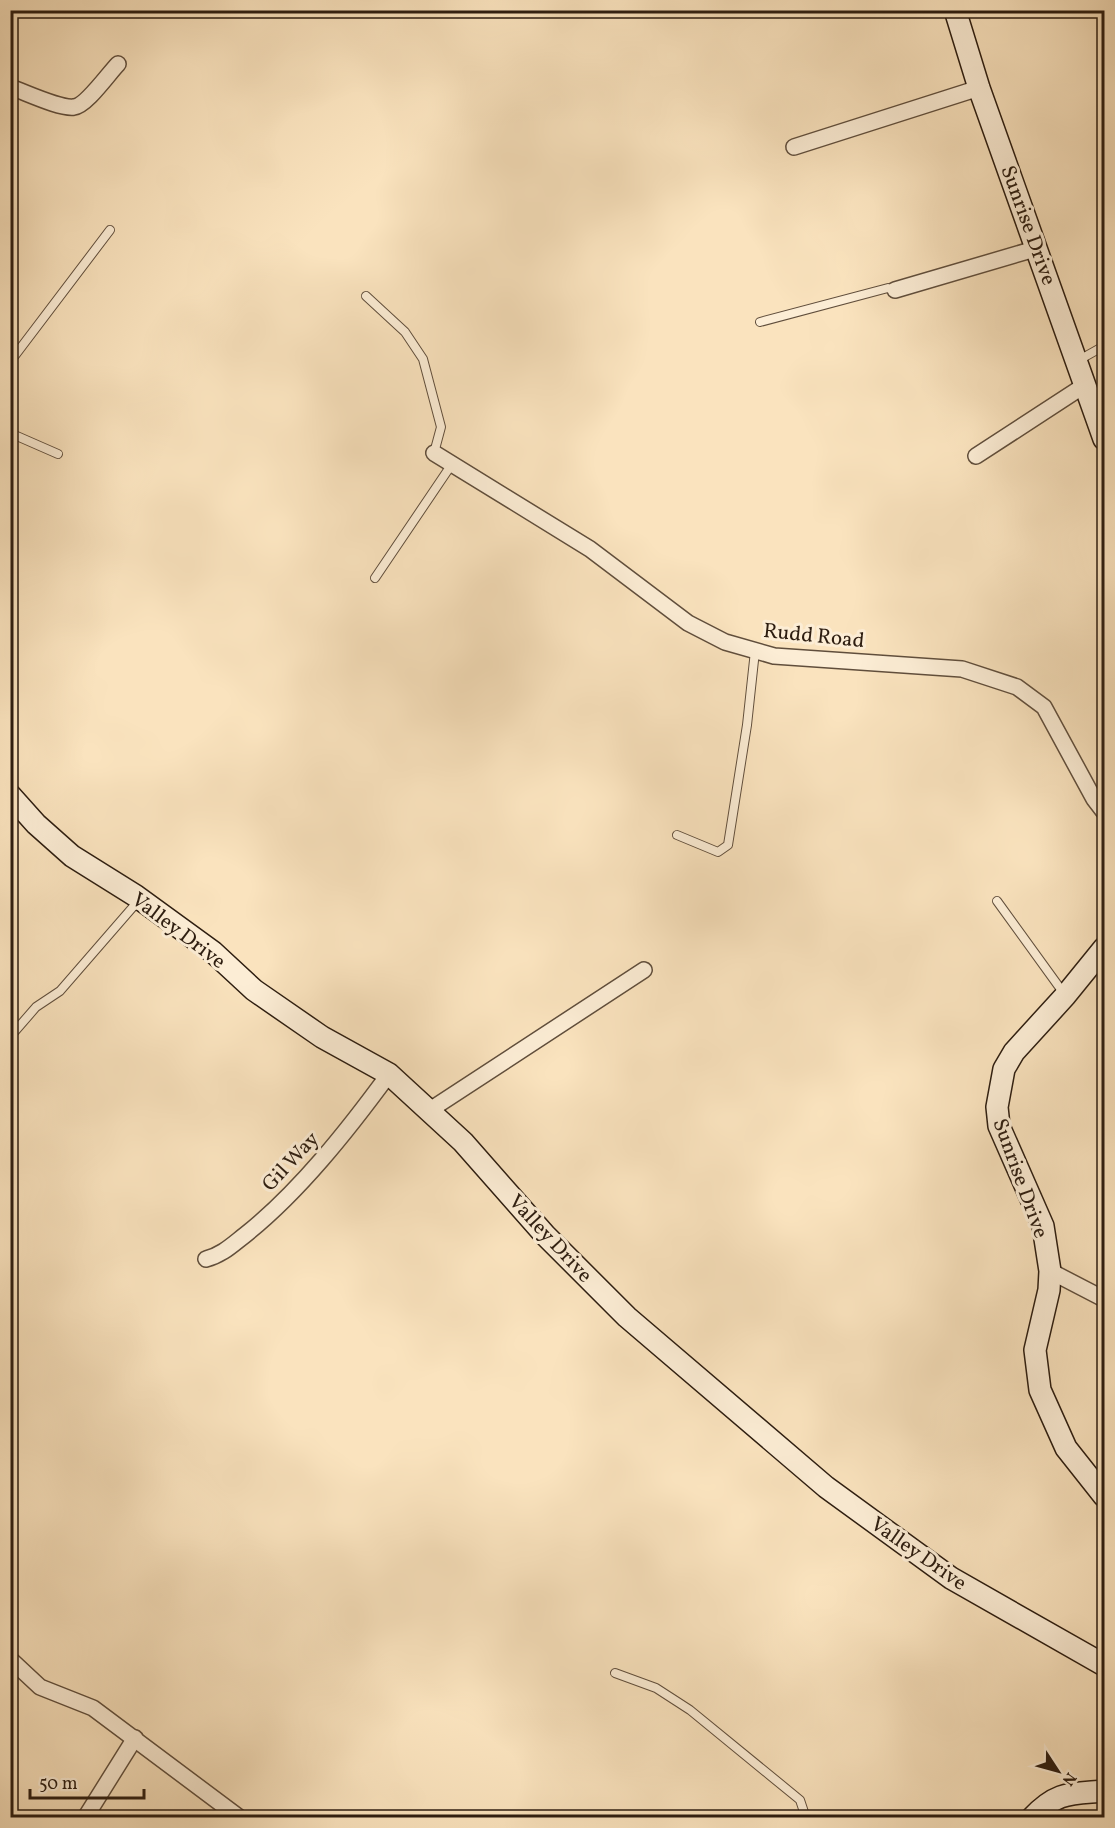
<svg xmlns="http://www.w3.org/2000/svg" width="1115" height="1828" font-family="Vollkorn,serif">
<rect width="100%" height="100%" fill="#fae3be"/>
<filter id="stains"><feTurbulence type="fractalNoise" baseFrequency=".00333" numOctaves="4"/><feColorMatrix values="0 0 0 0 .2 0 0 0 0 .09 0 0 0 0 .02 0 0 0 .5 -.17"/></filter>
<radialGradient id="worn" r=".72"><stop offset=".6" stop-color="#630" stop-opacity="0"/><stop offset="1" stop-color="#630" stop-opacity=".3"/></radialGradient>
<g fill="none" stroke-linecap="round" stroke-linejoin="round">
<defs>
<g id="lane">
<polyline points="143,10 144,11"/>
<polyline points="366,296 405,332 423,359 441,427 434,453"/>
<polyline points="760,322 888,288 895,290"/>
<polyline points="1079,360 1104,346"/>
<polyline points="10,362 110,230"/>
<polyline points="10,433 58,454"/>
<polyline points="375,578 452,464"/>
<polyline points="677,835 718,852 728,845 747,725 755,651"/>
<polyline points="997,901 1065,995"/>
<polyline points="10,1037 36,1007 60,991 139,900"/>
<polyline points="615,1673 656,1688 690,1710 800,1800 806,1818"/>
</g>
<g id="street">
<path d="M10,87C25,92 60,109 74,107C86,106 109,73 118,64"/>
<polyline points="794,147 979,88"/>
<polyline points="895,290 1038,248"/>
<polyline points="434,453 590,549 688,623 725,642 774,656 962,669 1017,687 1044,707 1094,799 1104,812"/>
<polyline points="976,456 1085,385"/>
<polyline points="430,1110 644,970"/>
<path d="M206,1259C222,1255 232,1245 245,1235C299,1192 348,1130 389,1074"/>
<polyline points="1050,1271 1104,1299"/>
<polyline points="10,1659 40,1687 93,1708 240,1818"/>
<polyline points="85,1818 135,1738"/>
</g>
<g id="secondary">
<polyline points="955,10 979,88 1104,439"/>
<polyline points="10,795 36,824 72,856 136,896 213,952 254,990 322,1037 389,1074 463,1142 545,1235 627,1317 826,1487 951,1578 1104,1665"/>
<polyline points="1104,948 1065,996 1014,1052 1004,1069 997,1107 999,1126 1043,1226 1050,1271 1049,1290 1035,1350 1040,1390 1066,1448 1104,1496"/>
<path d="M1032,1818C1057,1791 1071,1794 1104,1791"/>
</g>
</defs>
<use href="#lane" stroke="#604e3c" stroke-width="10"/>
<use href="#street" stroke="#604e3c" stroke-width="18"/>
<use href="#secondary" stroke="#2d1d10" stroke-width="24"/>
<use href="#lane" stroke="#fcedd5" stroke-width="8"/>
<use href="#street" stroke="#fcedd5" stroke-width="15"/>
<use href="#secondary" stroke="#fcedd5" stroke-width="21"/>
</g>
<g text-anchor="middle" stroke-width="6" stroke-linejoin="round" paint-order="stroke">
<g font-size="21" fill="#2d1d10" stroke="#fcedd5">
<text transform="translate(1029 225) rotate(70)" y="7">Sunrise Drive</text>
<text transform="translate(814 635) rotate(6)" y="7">Rudd Road</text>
<text transform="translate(179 930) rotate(37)" y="7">Valley Drive</text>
<text transform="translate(290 1161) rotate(-47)" y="7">Gil Way</text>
<text transform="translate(1021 1178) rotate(70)" y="7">Sunrise Drive</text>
<text transform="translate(551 1238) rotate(47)" y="7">Valley Drive</text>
<text transform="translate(919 1553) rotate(35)" y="7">Valley Drive</text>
</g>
</g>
<rect width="1115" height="1828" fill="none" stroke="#fae3be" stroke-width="36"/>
<rect x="12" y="12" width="1091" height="1804" fill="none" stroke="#2d1d10" stroke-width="3"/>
<rect x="18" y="18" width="1079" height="1792" fill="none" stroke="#2d1d10" stroke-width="1.5"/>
<g transform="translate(1058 1771) rotate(126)" stroke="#fcedd5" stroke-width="4.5" paint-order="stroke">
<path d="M0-4.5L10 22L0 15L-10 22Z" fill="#2d1d10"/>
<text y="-9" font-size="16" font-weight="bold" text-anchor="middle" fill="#2d1d10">N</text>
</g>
<path d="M30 1789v9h114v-9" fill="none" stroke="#2d1d10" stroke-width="3"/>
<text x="39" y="1789" font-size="18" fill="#2d1d10" stroke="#fcedd5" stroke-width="4.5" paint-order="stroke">50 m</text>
<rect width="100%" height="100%" filter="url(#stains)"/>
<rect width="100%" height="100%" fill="url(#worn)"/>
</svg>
